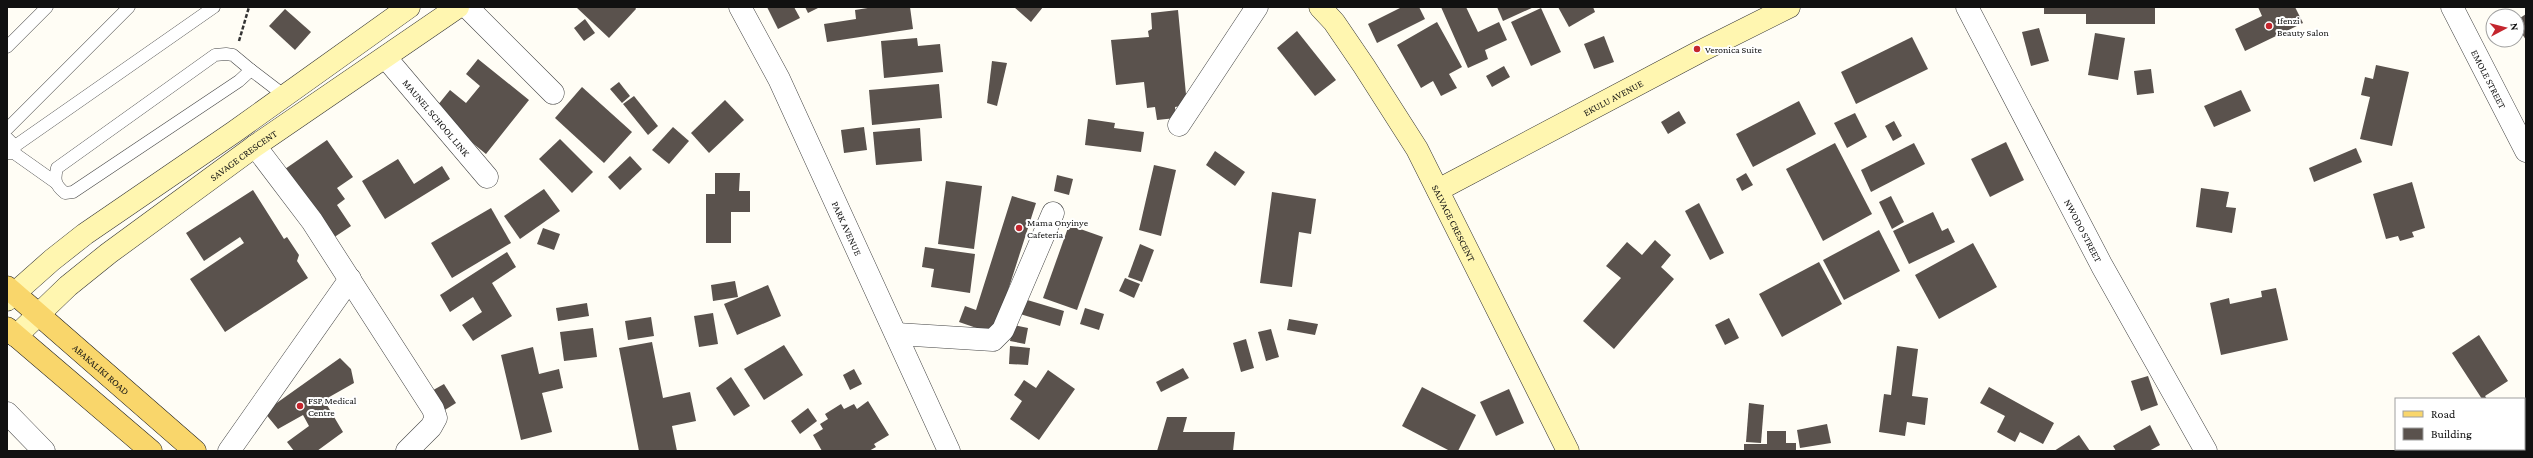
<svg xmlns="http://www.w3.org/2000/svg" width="2533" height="458" font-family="'Crimson Pro',serif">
<rect width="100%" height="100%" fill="#fffdf5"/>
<g fill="#5a524d">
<polygon points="576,7 635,7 636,9 609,38"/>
<polygon points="767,7 794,7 800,18 778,29"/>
<polygon points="805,7 820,7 808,13"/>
<polygon points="874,7 910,7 913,29 827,42 824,24 856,19 855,10"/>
<polygon points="1014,7 1043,7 1031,22"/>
<polygon points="1402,7 1419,7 1425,19 1377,43 1368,24"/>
<polygon points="1441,7 1466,7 1478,32 1499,22 1507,40 1485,50 1488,59 1468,68"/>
<polygon points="1497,7 1534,7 1503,21"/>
<polygon points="1558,7 1593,7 1595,12 1569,27"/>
<polygon points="2044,7 2155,7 2155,24 2086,24 2086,14 2044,14"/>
<polygon points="2258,7 2295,7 2303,23 2245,51 2235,29 2262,16"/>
<polygon points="1541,8 1561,52 1531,66 1511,22"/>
<polygon points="285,9 311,32 295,50 269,26"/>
<polygon points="1178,10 1187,105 1175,107 1176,118 1157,120 1155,107 1147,108 1144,82 1116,85 1111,40 1149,37 1148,31 1152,29 1151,13"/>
<polygon points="2526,14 2526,40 2517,26 2517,20"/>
<polygon points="585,19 595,33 584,41 574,28"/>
<polygon points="1437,22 1462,67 1449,74 1457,88 1441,96 1433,81 1421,88 1397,45"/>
<polygon points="2039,28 2049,61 2031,66 2022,32"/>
<polygon points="1297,31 1336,80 1315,96 1277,48"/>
<polygon points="2095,33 2125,38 2118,80 2088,75"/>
<polygon points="1604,36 1614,62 1594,69 1584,44"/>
<polygon points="1912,37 1928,69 1856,104 1841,72"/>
<polygon points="917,38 918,46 940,44 943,72 884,78 881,41"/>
<polygon points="478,59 529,100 486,154 433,111 450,90 466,103 480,86 466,74"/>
<polygon points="992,61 1007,63 997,106 987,103"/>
<polygon points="2376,65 2409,72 2392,146 2360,139 2370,97 2361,95 2365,77 2373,79"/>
<polygon points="1504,66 1510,77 1492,87 1486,76"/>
<polygon points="2151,69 2154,93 2137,95 2134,71"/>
<polygon points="619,82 630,96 622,103 610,89"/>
<polygon points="939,84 942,118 872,125 869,90"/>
<polygon points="582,87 632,132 604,163 555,118"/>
<polygon points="2241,90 2251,111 2214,127 2204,106"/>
<polygon points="634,96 658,126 648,135 623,104"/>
<polygon points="725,100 744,120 709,153 691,133"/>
<polygon points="1799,101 1816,134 1753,167 1736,134"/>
<polygon points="1679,111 1686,123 1668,134 1661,122"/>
<polygon points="1855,113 1867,137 1847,148 1834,123"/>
<polygon points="1088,119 1115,123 1114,128 1144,132 1141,152 1085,145"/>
<polygon points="1894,121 1902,136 1893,141 1885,126"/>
<polygon points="673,127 689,141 669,164 652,150"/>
<polygon points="864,127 867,150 844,153 841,130"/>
<polygon points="920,128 922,161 876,165 873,132"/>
<polygon points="560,139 593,172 572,193 539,159"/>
<polygon points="327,140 353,177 337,188 345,199 337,205 351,226 333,238 285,169"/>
<polygon points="2006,142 2024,180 1990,197 1971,159"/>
<polygon points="1835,143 1872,214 1823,241 1786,169"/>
<polygon points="1914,143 1925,164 1871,192 1861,170"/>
<polygon points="2356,148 2362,162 2314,182 2309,168"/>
<polygon points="1215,151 1245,172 1235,186 1206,165"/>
<polygon points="630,156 642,169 620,190 608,177"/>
<polygon points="398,159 414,184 442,166 450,179 385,219 362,181"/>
<polygon points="1154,165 1176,170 1161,236 1139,230"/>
<polygon points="715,173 740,173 739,191 750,191 750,212 731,212 731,243 706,243 706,194 715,194"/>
<polygon points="1746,173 1753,185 1742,191 1736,179"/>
<polygon points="1057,175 1073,179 1069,195 1054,191"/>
<polygon points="946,181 982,186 974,249 938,244"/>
<polygon points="2412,182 2425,228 2412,232 2414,237 2400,241 2398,236 2386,239 2373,194"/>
<polygon points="2201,188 2229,192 2226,207 2236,208 2232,233 2196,227"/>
<polygon points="544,189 560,211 520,239 504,216"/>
<polygon points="253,190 284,239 287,237 299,255 297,261 308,278 225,332 190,279 244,243 240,237 204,261 186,233"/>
<polygon points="1272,192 1316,199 1311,234 1299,232 1292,287 1260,283"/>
<polygon points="1012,196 1036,203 994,334 959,322 965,306 976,310"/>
<polygon points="1891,196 1904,222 1892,229 1879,202"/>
<polygon points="1699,203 1724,253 1710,260 1685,211"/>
<polygon points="491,208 511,243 452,278 431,243"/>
<polygon points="1933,212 1942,231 1948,228 1955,242 1909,264 1893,231"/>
<polygon points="1069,225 1103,237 1077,310 1043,298"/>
<polygon points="543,228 560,234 554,250 537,244"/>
<polygon points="1879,230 1900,271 1844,300 1823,260"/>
<polygon points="1655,240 1671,255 1661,267 1674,279 1614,349 1583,321 1621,278 1606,266 1627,242 1642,255"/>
<polygon points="1973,243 1997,287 1939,319 1915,275"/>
<polygon points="1140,244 1154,250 1142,282 1128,277"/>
<polygon points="925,247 975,254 970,293 931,287 934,269 922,267"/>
<polygon points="507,252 516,267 492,283 512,316 473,341 462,325 482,312 473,297 450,312 440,295"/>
<polygon points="1819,262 1842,304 1782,337 1759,294"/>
<polygon points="1125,278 1140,284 1134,298 1119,291"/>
<polygon points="735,281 738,297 713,301 711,285"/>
<polygon points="768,285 781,316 737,335 724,304"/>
<polygon points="2276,288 2288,340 2221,355 2210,303 2229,298 2230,304 2262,297 2261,291"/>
<polygon points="1024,299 1064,311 1060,326 1020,314"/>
<polygon points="587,303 589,316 558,321 556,308"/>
<polygon points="1085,308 1104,314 1099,330 1080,324"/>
<polygon points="713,313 718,344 699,347 694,316"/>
<polygon points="651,317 654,336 628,340 625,321"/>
<polygon points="1729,318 1739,338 1725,345 1715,325"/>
<polygon points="1289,319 1318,324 1315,335 1287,330"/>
<polygon points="1013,325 1028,328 1025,344 1010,341"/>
<polygon points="593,328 597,357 564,361 560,332"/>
<polygon points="1271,329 1279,357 1266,361 1258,332"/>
<polygon points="2479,335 2508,381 2485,396 2487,399 2482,399 2452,353"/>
<polygon points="1246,339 1254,368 1241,372 1233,343"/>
<polygon points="652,342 663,398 690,392 696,421 672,426 677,451 639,451 619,348"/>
<polygon points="784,345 803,375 764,400 744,369"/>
<polygon points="1010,346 1030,348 1028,365 1009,364"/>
<polygon points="1897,346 1918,349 1912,396 1928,398 1925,425 1907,422 1905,436 1879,432 1884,394 1891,395"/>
<polygon points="533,347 539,374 559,369 563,388 542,393 552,432 521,440 501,355"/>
<polygon points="340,358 351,369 354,383 324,400 343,432 317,451 294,451 287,442 309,426 303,415 278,429 264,412"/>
<polygon points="1183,368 1189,378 1161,392 1156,382"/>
<polygon points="854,369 862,384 850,390 843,375"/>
<polygon points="1048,370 1075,389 1039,440 1010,419 1022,401 1014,395 1024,380 1036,388"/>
<polygon points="2148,376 2158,405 2141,411 2131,381"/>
<polygon points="731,377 750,406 734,416 716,388"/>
<polygon points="444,384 456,403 440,413 428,393"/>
<polygon points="1422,387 1476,415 1458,451 1450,451 1402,426"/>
<polygon points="1989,387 2054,423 2043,444 2020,432 2015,442 1997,432 2005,416 1980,403"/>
<polygon points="1509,389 1524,423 1496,436 1480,402"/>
<polygon points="868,401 889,435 874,444 876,447 869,451 822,451 813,435 823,429 820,424 828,419 825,414 841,404 844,409 854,404 857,409"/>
<polygon points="1749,403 1764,405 1761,443 1746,442"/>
<polygon points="808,408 817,421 800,434 791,421"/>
<polygon points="1167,417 1187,417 1183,432 1235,432 1233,451 1157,451"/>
<polygon points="1827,424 1831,443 1800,448 1797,430"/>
<polygon points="2150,425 2160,445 2149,451 2116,451 2113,446"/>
<polygon points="1767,431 1786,431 1786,443 1796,443 1796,451 1744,451 1744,444 1767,444"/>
<polygon points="2079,435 2090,451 2054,451"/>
<polygon points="2477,449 2503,449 2500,451 2478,451"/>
</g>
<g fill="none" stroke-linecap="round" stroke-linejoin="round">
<defs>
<g id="service">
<polyline points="7,47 47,7"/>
<path d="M226,54L233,55L251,70L239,81L73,192L65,193C55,185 54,180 57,168L215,55Z"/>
<polyline points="251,70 285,96"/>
<polyline points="7,129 129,7"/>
<polyline points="7,138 15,146 14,153"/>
<polyline points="15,146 214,7"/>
<polyline points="7,153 14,153 55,182"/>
</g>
<g id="minor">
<polyline points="467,7 553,93"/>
<path id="s1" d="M1967,7L2102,266L2206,451"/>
<path id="s2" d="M2452,7L2526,151"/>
<path id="s3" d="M386,58L487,177"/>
<polyline points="1179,125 1257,7"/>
<polyline points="255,146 312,221 433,409 436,418 431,427 407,451"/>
<polyline points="897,334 993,340 1003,330 1053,213"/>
<polyline points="7,413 44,451"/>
<polyline points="229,451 350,279"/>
</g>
<g id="tertiary">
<path id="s4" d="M740,7L779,79L949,451"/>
</g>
<g id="secondary">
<path id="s5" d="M1320,7L1334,22L1364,66L1417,149L1568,451"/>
<path id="s6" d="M1438,190L1699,52L1789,7"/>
<polyline points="7,300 52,260 85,234 234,132 409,7"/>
<path id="s7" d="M16,336L68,286L109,253L255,146L458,7"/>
</g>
<g id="primary">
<path id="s8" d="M7,287L195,451"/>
<polyline points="7,328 151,451"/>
</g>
</defs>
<use href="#service" stroke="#444" stroke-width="13"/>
<use href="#minor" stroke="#444" stroke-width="23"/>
<use href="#tertiary" stroke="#444" stroke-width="23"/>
<use href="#secondary" stroke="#333" stroke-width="23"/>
<use href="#primary" stroke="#222" stroke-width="23"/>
<polyline stroke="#333" stroke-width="2.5" stroke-dasharray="4 2" stroke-linecap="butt" points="239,41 249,7"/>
<use href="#service" stroke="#fff" stroke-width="12"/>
<use href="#minor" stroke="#fff" stroke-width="22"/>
<use href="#tertiary" stroke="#fff" stroke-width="22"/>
<use href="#secondary" stroke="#fff6b0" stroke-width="22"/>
<use href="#primary" stroke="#f9d66b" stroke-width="22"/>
</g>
<g fill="#c4262e" stroke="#fff" stroke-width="1.5">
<circle cx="2269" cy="26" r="4"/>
<circle cx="1697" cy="49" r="4"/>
<circle cx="1019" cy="228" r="4"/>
<circle cx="300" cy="406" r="4"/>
</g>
<g text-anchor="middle" stroke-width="4" stroke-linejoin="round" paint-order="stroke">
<g font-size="10" fill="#111" stroke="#fff" text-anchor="start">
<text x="2277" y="24">Ifenzi<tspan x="2277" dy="12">Beauty Salon</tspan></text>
<text x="1705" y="53">Veronica Suite</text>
<text x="1027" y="226">Mama Onyinye<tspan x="1027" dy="12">Cafeteria</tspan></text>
<text x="308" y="404">FSP Medical<tspan x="308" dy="12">Centre</tspan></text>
</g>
<g font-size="10" fill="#111" stroke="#fff">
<text dy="4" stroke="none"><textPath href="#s2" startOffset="81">EMOLE STREET</textPath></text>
<text dy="4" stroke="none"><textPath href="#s6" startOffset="198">EKULU AVENUE</textPath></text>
<text dy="4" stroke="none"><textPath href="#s3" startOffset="78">MAUNEL SCHOOL LINK</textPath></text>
<text dy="4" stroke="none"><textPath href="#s7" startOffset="291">SAVAGE CRESCENT</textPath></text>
<text dy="4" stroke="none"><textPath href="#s5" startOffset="255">SALVAGE CRESCENT</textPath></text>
<text dy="4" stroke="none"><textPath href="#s4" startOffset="246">PARK AVENUE</textPath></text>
<text dy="4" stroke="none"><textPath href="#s1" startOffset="252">NWODO STREET</textPath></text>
<text dy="4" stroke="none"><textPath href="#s8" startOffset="125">ABAKALIKI ROAD</textPath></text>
</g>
</g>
<rect width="2533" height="458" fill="none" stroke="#111111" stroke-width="16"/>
<rect x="2395" y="398" width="130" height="52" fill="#ffffff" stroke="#a0a0a0"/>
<rect x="2403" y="411" width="20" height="6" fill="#f9d66b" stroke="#a0a0a0"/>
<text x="2431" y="418" font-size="12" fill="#111111">Road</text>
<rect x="2403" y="428" width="20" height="12" fill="#5a524d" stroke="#a0a0a0"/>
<text x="2431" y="438" font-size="12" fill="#111111">Building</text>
<g transform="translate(2505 28) rotate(83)"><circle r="19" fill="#ffffff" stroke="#a0a0a0"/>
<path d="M0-3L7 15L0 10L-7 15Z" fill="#c4262e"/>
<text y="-6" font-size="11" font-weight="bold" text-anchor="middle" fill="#111111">N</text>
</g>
</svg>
